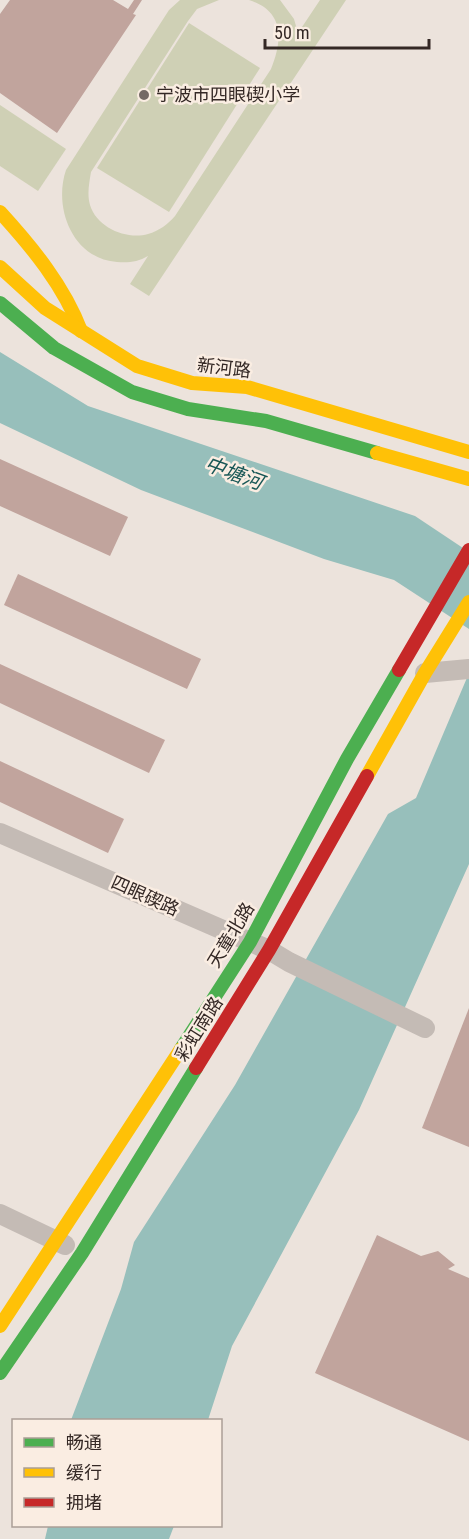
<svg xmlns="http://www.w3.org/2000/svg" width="469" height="1539" font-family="'Roboto Condensed','Noto Sans SC',sans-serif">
<rect width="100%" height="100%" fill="#ece3dc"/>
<g fill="#cfd0b5">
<path d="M180,0H219L197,9L188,21L91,172C89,184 87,194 90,205C97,228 127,240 148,234C159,231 168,224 175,216L271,69C283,39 284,11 249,0H280L294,19L298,33L320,0H346L149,296L130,284L148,256C138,262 128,263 117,262C73,259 53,208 66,170L169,10Z"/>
<polygon points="189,23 260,68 169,212 97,168"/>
<polygon points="0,105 66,149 38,191 0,166"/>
</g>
<g fill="#97bfbb">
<polygon points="0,352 88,406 415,516 469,552 469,629 394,580 324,559 141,490 0,423"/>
<polygon points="469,673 469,864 359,1110 232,1346 208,1420 71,1420 121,1289 134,1242 235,1085 388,814 416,798"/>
<polygon points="48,1526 174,1526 169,1539 45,1539"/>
</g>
<g fill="#c1a49d">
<polygon points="10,0 113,0 128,9 134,0 142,0 133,14 136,15 57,133 0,93 0,14"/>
<polygon points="0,459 128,517 110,556 0,506"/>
<polygon points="18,574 201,659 187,689 4,605"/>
<polygon points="0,664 165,740 149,773 0,703"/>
<polygon points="0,761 124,819 108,853 0,802"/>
<polygon points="469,1008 469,1147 422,1128"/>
<polygon points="377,1235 421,1256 438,1251 455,1265 448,1269 469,1278 469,1441 315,1373"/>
</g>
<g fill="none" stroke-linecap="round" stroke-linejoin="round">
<g stroke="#c4bbb5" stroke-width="20">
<polyline points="425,673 469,669"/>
<polyline points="0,833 269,950 289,962 425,1028"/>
<polyline points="0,1214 65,1245"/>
</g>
<g stroke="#4caf50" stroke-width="14">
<polyline points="0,303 54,348 132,392 188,409 266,421 377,453"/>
<polyline points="181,1049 250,942 347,759 399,670"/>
<polyline points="0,1373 82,1253 196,1068"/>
</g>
<g stroke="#ffc107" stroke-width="14">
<path d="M0,212C32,247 64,286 81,331"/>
<polyline points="0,267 45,308 137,366 192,383 247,387 469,452"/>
<polyline points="377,453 469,479"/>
<polyline points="367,776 425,673 469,602"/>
<polyline points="0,1326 181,1049"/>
</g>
<g stroke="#c62828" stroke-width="14">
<polyline points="399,670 469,550"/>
<polyline points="196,1068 269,950 367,776"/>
</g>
</g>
<circle fill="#746965" stroke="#faede2" stroke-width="2" cx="144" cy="95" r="6"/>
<g text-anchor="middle" stroke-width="5" stroke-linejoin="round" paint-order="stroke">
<g font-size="18" fill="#342825" stroke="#faede2" text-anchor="start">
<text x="156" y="101">宁波市四眼碶小学</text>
</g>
<g font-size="18" fill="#342825" stroke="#faede2">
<text transform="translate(224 368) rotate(7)" y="6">新河路</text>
<text transform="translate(145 896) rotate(24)" y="6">四眼碶路</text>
<text transform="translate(231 935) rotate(-59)" y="6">天童北路</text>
<text transform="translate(199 1029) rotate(-58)" y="6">彩虹南路</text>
</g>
<g font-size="20" font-style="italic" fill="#185756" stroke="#faede2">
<text transform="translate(234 473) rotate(20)" y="7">中塘河</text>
</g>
</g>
<rect x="12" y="1419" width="210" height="108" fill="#faede2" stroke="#ab9e96" stroke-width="1.5"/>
<rect x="24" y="1438" width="30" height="9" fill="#4caf50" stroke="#ab9e96" stroke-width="1.5"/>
<text x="66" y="1449" font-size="18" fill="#342825">畅通</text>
<rect x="24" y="1468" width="30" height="9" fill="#ffc107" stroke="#ab9e96" stroke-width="1.5"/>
<text x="66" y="1479" font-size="18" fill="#342825">缓行</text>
<rect x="24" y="1498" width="30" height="9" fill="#c62828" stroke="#ab9e96" stroke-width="1.5"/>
<text x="66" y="1509" font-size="18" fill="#342825">拥堵</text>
<path d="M265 39v9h164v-9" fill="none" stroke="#342825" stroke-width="3"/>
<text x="274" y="39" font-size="18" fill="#342825" stroke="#faede2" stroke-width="4.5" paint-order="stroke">50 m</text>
</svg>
